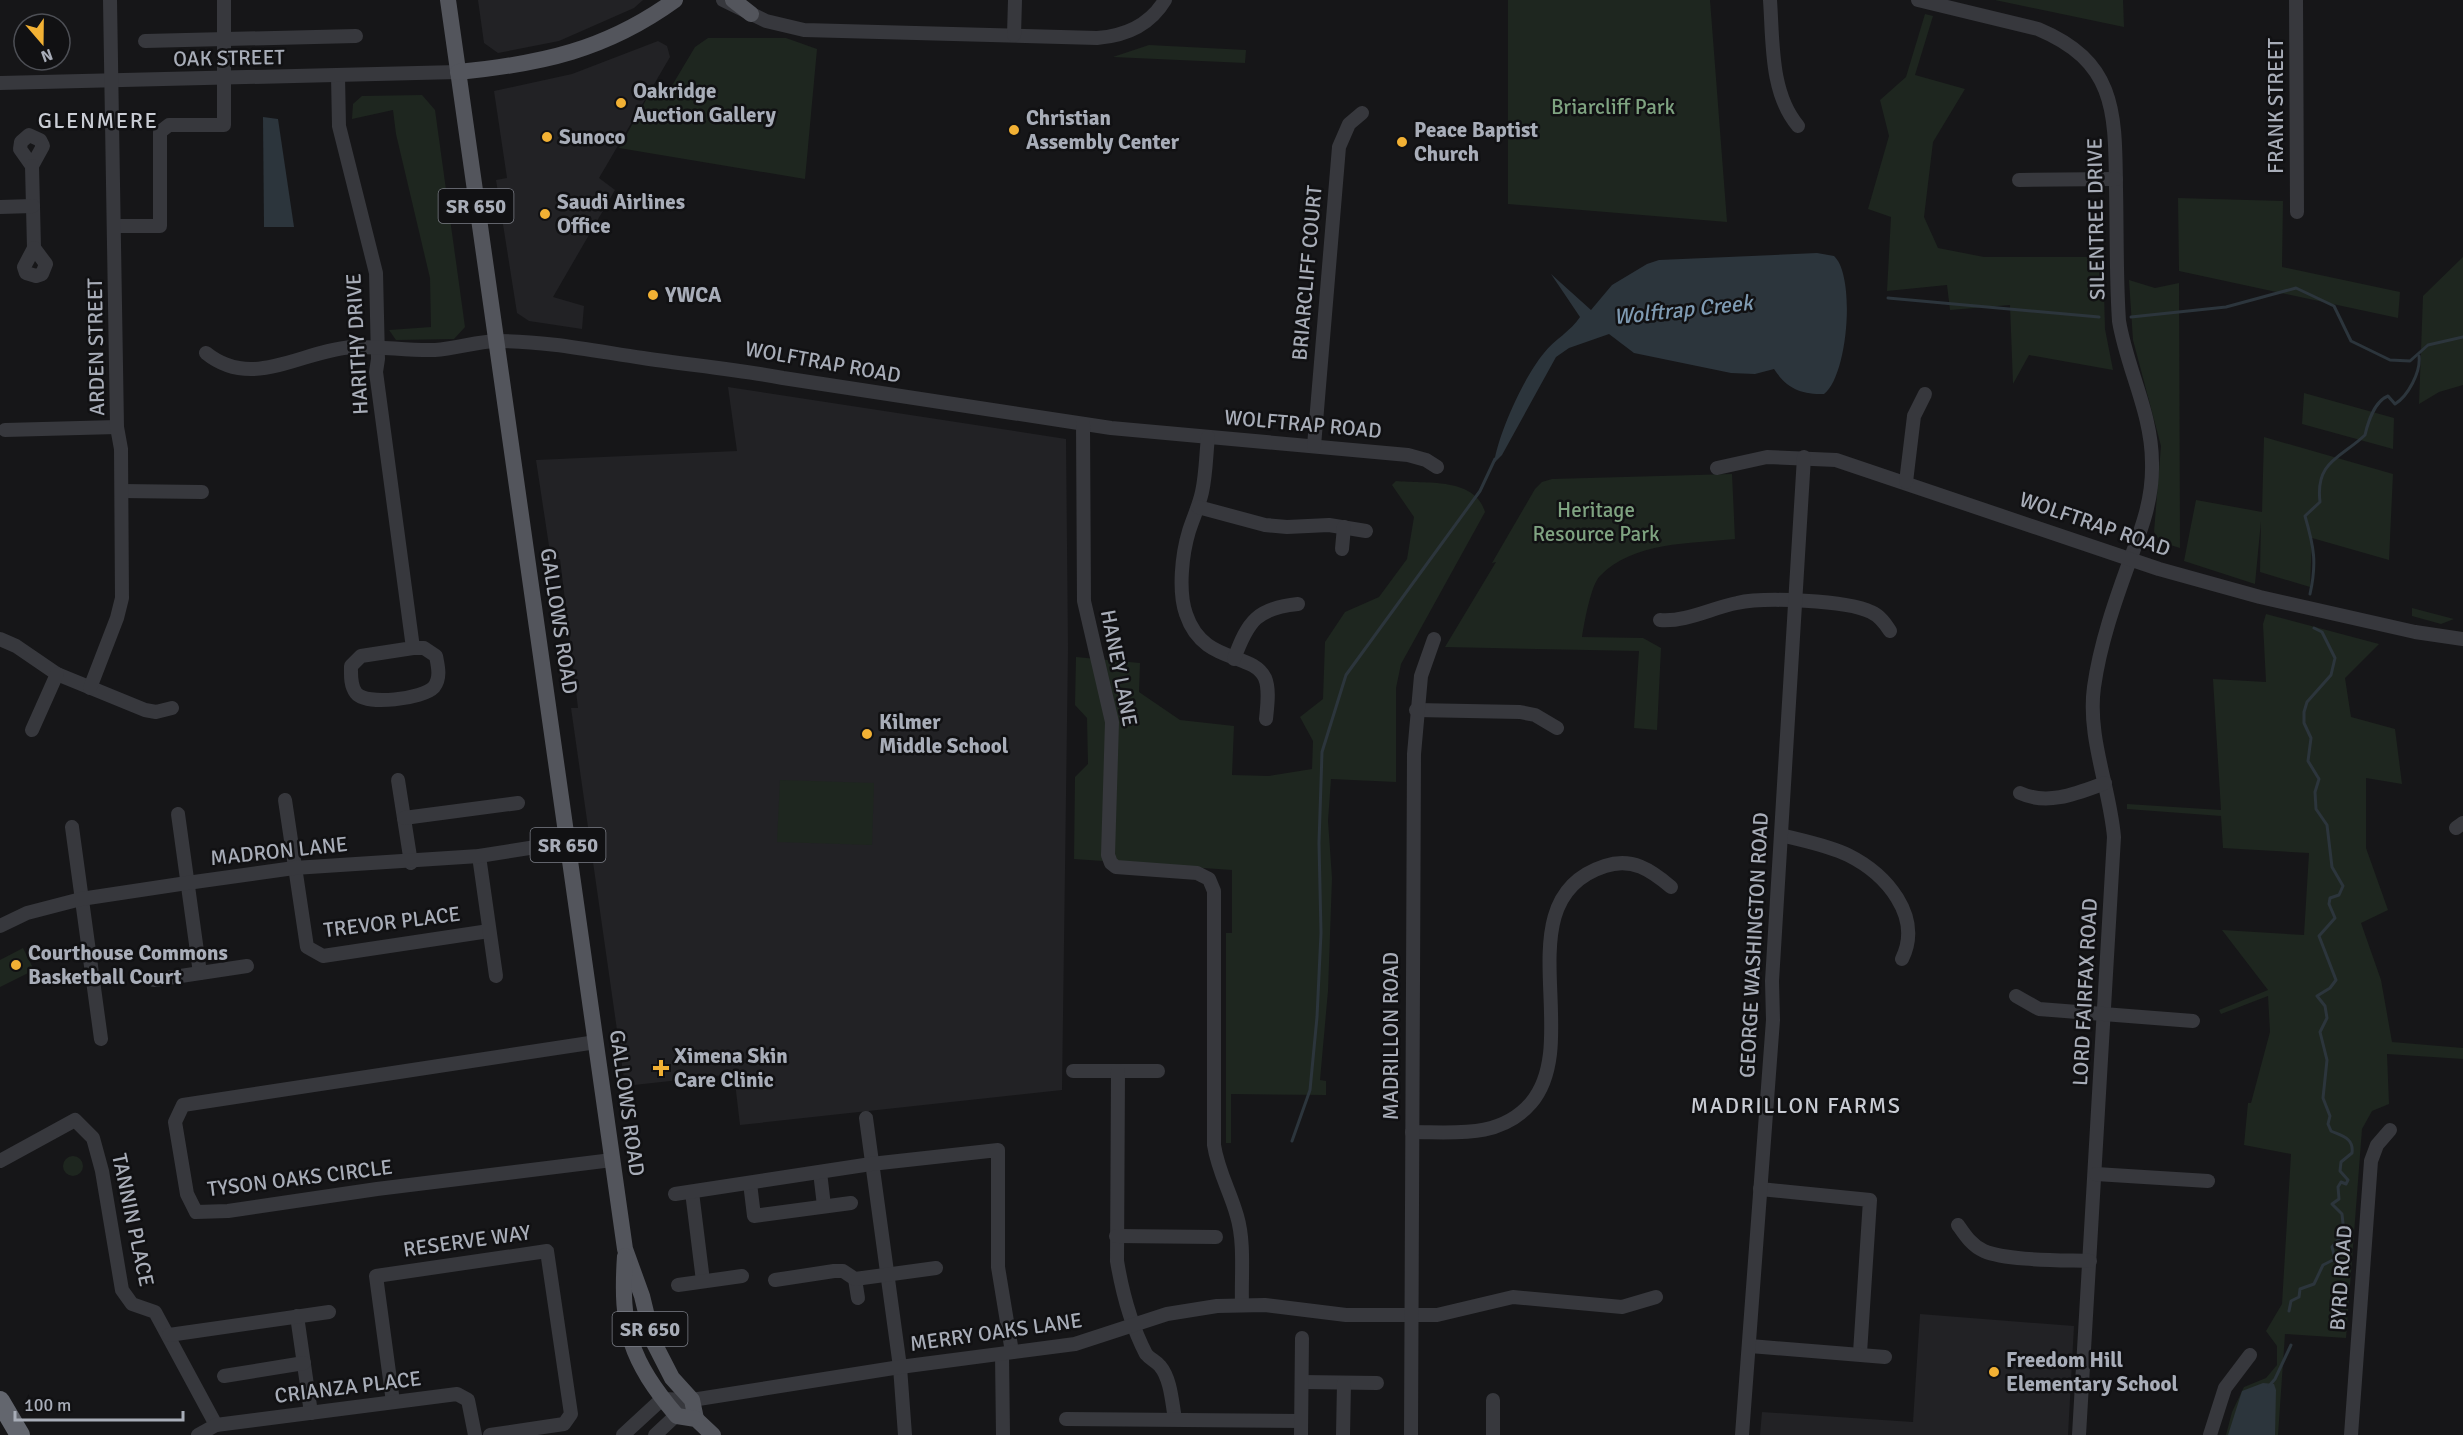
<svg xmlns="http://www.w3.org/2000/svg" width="2463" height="1435" font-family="Signika,sans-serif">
<rect width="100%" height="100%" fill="#161618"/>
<g fill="#222225">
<polygon points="478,0 643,0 634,8 559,41 498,53 484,43"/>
<polygon points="658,41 667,46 670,57 599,178 615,190 553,297 584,306 582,329 529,321 517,313 496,180 507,178 494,91 572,74"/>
<polygon points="728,387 1066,439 1068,649 1062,1090 740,1125 734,1074 625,1086 571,708 578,708 560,559 551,559 536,460 737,451"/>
<polygon points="1920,1314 2074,1326 2068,1435 1760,1435 1762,1412 1913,1422"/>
</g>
<g fill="#1e261f">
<polygon points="1508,0 1710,0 1727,222 1508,204"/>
<polygon points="1995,0 2123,0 2124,27"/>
<polygon points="1925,14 1933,16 1915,75 1965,89 1933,142 1924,217 1938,248 1984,257 2103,257 2105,329 2113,370 2029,355 2013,384 2010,305 1950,310 1947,285 1887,291 1891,217 1868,209 1889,136 1880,100 1906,77"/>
<polygon points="708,38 786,38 817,49 805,179 619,148 650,93 664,99 695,47"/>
<polygon points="1149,45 1246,50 1245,63 1113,57"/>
<polygon points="422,95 435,110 465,327 454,339 396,340 389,330 431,327 430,278 396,134 393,110 352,119 353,104 362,96"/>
<polygon points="2178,198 2283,201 2282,267 2400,292 2398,318 2179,271"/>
<polygon points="2463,257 2463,385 2439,392 2419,404 2423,296"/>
<polygon points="2129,280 2155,288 2179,283 2180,548 2161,542 2154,532 2161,446 2133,340"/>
<polygon points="2304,393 2394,418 2393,449 2302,424"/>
<polygon points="2264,437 2393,474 2389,560 2312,538 2310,587 2260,572 2261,521 2255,584 2184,561 2196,500 2262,512"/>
<path d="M1732,474L1735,539C1690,544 1634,541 1600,576C1591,584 1584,624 1582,637L1643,638L1661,648L1657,730L1634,728L1639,651L1445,647L1496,562L1492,563L1535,489L1542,482L1552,479Z"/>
<path d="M1396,481C1426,484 1475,477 1485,512L1401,664L1396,688V782L1331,779L1328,821L1332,878L1328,991L1320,1080L1326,1081V1095L1231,1094V1143H1226V933H1232V870L1074,859L1075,777L1088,764L1087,718L1075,705L1076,657L1140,663L1139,692L1180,720L1234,726L1232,775L1269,776L1312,769L1313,741L1300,717L1323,699L1325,642L1345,612L1379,597L1407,559L1414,517L1392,485Z"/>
<polygon points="2412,608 2454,619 2441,624 2412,616"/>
<polygon points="2266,614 2379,644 2345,678 2351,717 2395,729 2402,784 2366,778 2366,848 2388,910 2361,923 2381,980 2392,1042 2463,1048 2463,1059 2387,1054 2389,1104 2372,1111 2362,1129 2346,1338 2285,1334 2278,1435 2226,1435 2232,1412 2244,1387 2266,1378 2277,1365 2277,1346 2266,1331 2282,1304 2291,1154 2244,1145 2248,1103 2251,1103 2270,1032 2268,996 2221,1014 2219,1010 2268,990 2222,930 2304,935 2309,853 2223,848 2221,816 2127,809 2127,804 2221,810 2213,679 2266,682 2263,624"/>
<polygon points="780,780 874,783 872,845 777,842"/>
<polygon points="23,948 34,970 0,987 0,960"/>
<circle cx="73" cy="1166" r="10"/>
</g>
<g fill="#2c353c">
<polygon points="263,117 278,119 294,227 264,227"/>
<path d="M1817,253L1834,256C1856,276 1848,376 1824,394C1801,394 1787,389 1774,369L1755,374L1731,373L1634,353L1609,334L1569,348L1556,357L1502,455L1494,463C1499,432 1524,377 1544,353C1554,340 1571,331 1580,317L1551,274L1591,310L1612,285L1647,264L1659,260Z"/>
<polygon points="2263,1383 2274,1384 2276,1390 2275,1435 2228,1435 2242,1391"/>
</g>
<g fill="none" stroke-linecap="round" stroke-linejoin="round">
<g stroke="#2c353c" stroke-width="3">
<polyline points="1888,298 2099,317"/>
<polyline points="2131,317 2226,307 2296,288 2334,306 2351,341 2390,360 2410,361 2428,345 2463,337"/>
<path d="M2310,594C2317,563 2314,547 2305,516L2320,502C2315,461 2341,458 2365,435C2368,422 2375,401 2388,396L2395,404C2408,396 2421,372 2419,356"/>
<polyline points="1292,1141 1310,1090 1317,1017 1321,933 1319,843 1322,752 1346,675 1480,491 1495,459"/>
<path d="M2289,1311L2291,1301L2299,1297L2300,1289L2314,1284L2323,1265L2335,1259L2332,1247L2344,1233L2342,1214L2332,1204L2339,1199L2338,1187L2341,1182L2346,1184L2348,1180L2340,1171L2341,1162L2352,1153C2354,1138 2342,1136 2331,1131L2328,1124L2330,1116L2323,1098L2327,1060L2320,1032L2327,1018L2325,1006L2317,996L2330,988L2336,980L2319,936L2335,918L2329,904L2330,898L2339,895L2343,886L2332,867L2327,825L2316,809L2315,792L2319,779L2308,761L2311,738L2304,723V712L2307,702L2331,675L2335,658L2322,632L2314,628"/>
<polyline points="2269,1386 2275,1379 2291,1345"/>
</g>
<g stroke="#37383d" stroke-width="14">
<path d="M723,0L766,21L804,30L1097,38C1125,36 1150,25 1165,0"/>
<path d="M1770,0C1773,41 1770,93 1798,126"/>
<path d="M1918,0L2038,29C2117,62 2115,113 2116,188C2117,232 2116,277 2119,321C2127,369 2152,413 2152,463C2153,499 2142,527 2130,560C2115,601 2100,644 2094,687C2087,737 2110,788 2114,837L2079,1435"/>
<polyline points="2296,0 2297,212"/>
<polyline points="1014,35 1015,0"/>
<polyline points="145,41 356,36"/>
<path d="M338,76L339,126L376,273L378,359L376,372L413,648H424L436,656C438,666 441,678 434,687C423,699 366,706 356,693C350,685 351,674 351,666L361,656L413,648"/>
<polyline points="0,83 458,72"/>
<polygon points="29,135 40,140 43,146 32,166 20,149 21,142"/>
<polyline points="32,166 34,248"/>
<polyline points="2019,180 2116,179"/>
<polyline points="0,207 33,206"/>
<polyline points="116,226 160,226 160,132 169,125 224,125 224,0"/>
<polygon points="34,248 46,264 42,274 36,276 26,273 24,267"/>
<path d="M206,353C253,391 302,350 353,347C381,346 408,351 435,350C456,349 478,341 498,341C547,341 595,351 643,358C690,365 736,369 783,378L1111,428L1408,455L1426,460L1437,467"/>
<path d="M1083,424L1084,601L1112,722L1108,855L1111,863L1116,867L1197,873L1209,879L1214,891V1145C1218,1171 1230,1191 1237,1216C1245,1243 1241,1276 1242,1305"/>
<polyline points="5,430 117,427"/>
<path d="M1208,437C1206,455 1206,474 1202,492C1199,506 1193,518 1189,531C1182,554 1178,591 1186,614C1203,665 1252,651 1265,678C1270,690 1267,707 1266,719"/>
<polyline points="1314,446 1339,147 1349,124 1362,113"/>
<polyline points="1717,468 1767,457 1836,460 2159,569 2260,597 2415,632 2463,639"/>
<polyline points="1906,482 1914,416 1925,394"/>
<polyline points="122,491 202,492"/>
<polyline points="1198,507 1265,525 1287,527 1329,525 1366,531"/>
<polyline points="1342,549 1344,527"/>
<path d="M1660,620C1687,622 1711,608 1737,603C1763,597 1847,600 1871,612C1880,616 1885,623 1890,631"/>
<polyline points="0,639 16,646 57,674 145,710 156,712 172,708"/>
<path d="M1234,659C1248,621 1257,608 1298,604"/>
<polyline points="90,688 117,618 122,598 121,449 117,427 110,0"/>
<polyline points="1416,710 1520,712 1535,715 1557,728"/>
<polyline points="32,730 57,674"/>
<polyline points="398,780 411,863"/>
<path d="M2020,793C2048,806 2078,793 2105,783"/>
<polyline points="285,800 307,947 323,956 489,931"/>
<polyline points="178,814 200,973"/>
<polyline points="404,818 518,803"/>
<polyline points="72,827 101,1039"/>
<polyline points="2456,828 2463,823"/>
<path d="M1781,835C1804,841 1827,845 1848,855C1886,874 1923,916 1902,959"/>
<polyline points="479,856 496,976"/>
<polyline points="0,926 27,913 81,899 187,883 294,868 479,856 567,842"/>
<polyline points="154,980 247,966"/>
<polyline points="2016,996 2039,1009 2193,1021"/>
<polyline points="596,1042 183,1105 175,1122 187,1194 196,1212 228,1211 377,1189 612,1160"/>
<polyline points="1073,1071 1158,1071"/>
<path d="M1118,1071L1117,1261C1122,1291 1132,1327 1146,1354C1150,1359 1156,1361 1160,1366C1171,1379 1172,1403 1175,1419"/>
<polyline points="866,1118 900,1367 905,1435"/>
<path d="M1412,1132C1454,1132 1500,1139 1531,1103C1585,1040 1502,899 1605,866C1632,857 1651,870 1671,887"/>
<polyline points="0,1161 75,1120 93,1138 102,1171 122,1290 132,1304 155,1312 216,1425"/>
<polyline points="820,1172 824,1206"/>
<polyline points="2096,1174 2208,1181"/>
<polyline points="750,1183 754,1216 851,1203"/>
<polyline points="1760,1189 1870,1200 1860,1353"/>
<polyline points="692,1192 703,1281"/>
<polyline points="675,1194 871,1164 998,1150 998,1267 1012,1352"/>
<path d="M1958,1225C1965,1235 1972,1246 1984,1251C2007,1261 2063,1260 2090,1261"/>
<polyline points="1116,1236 1216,1237"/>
<polyline points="855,1279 858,1298"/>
<polyline points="775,1280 834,1271 843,1271 855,1279 936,1268"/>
<polyline points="678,1285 742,1276"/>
<polyline points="297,1316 311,1413"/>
<polyline points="169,1335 329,1312"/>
<polyline points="1750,1346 1885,1357"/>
<polyline points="1002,1354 1003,1435"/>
<polyline points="224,1376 304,1363"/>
<polyline points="1302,1382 1377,1383"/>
<polyline points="393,1402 376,1276 547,1251 571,1414 564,1424 490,1435"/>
<polyline points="1066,1419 1301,1421"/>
<polyline points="198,1435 216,1425 457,1394 468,1400 475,1435"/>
<polyline points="623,1435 662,1399 692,1400 900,1367 1075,1344 1167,1314 1217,1306 1265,1305 1346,1315 1437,1315 1513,1297 1622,1307 1656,1297"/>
<polyline points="655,1435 684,1408"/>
<polyline points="1301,1435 1302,1338"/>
<polyline points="1343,1435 1344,1383"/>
<polyline points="1411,1435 1414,754 1421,676 1434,639"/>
<polyline points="1493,1435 1493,1400"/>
<polyline points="1742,1435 1773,1020 1772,981 1804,457"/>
<polyline points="2210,1435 2225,1388 2250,1355"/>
<polyline points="2351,1435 2371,1161 2377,1145 2390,1130"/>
</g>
<g stroke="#53555c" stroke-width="16">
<polyline points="448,0 625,1249 642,1296 653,1341 672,1378 692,1400 696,1419"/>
<polyline points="733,0 751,14"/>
<path d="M458,72C541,64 606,50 675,0"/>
<path d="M625,1256C620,1329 630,1360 677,1416L696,1419L713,1435"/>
</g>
<polyline stroke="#63666e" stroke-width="20" points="0,1401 20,1435"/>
</g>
<g fill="#f2b134" stroke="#111113" stroke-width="2">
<circle cx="621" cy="103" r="6"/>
<circle cx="1014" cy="130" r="6"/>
<circle cx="547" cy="137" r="6"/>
<circle cx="1402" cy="142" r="6"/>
<circle cx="545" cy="214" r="6"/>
<circle cx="653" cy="295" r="6"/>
<circle cx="867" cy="734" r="6"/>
<circle cx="16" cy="965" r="6"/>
<path d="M658 1059h6v6h6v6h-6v6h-6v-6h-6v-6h6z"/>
<circle cx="1994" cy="1372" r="6"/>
</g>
<g text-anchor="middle" stroke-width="5" stroke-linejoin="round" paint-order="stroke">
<g fill="#111113" stroke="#7b7e86" stroke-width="1.5">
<rect x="438.5" y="189" width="75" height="34" rx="4.5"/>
<rect x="530.5" y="828" width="75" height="34" rx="4.5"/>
<rect x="612.5" y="1312" width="75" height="34" rx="4.5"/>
</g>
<g font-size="20" font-weight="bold" fill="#a8adb8">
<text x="476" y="213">SR 650</text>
<text x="568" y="852">SR 650</text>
<text x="650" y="1336">SR 650</text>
</g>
<g font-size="21" fill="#a8adb8" stroke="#111113">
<text transform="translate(229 58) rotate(-1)" y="7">OAK STREET</text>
<text transform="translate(2276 106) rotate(-90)" y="7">FRANK STREET</text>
<text transform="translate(2096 219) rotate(-91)" y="7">SILENTREE DRIVE</text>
<text transform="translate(1307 273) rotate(-85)" y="7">BRIARCLIFF COURT</text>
<text transform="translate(357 344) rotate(-93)" y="7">HARITHY DRIVE</text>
<text transform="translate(96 347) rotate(-91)" y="7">ARDEN STREET</text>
<text transform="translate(823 362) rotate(10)" y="7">WOLFTRAP ROAD</text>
<text transform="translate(1303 424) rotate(5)" y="7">WOLFTRAP ROAD</text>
<text transform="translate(2095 524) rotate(19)" y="7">WOLFTRAP ROAD</text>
<text transform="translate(559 621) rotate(81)" y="7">GALLOWS ROAD</text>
<text transform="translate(1119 668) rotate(79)" y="7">HANEY LANE</text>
<text transform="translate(279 851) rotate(-6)" y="7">MADRON LANE</text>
<text transform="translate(392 922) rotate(-7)" y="7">TREVOR PLACE</text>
<text transform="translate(1754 945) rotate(-87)" y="7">GEORGE WASHINGTON ROAD</text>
<text transform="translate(2085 992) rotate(-87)" y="7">LORD FAIRFAX ROAD</text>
<text transform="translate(1391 1036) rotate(-90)" y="7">MADRILLON ROAD</text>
<text transform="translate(627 1103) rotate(82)" y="7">GALLOWS ROAD</text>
<text transform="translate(300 1178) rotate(-7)" y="7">TYSON OAKS CIRCLE</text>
<text transform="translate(133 1220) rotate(78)" y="7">TANNIN PLACE</text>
<text transform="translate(467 1241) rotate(-8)" y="7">RESERVE WAY</text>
<text transform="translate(2341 1278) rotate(-86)" y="7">BYRD ROAD</text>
<text transform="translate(996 1332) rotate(-8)" y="7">MERRY OAKS LANE</text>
<text transform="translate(348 1387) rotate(-7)" y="7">CRIANZA PLACE</text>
</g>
<g font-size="21" font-weight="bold" fill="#a8adb8" stroke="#111113" text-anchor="start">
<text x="633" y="98">Oakridge<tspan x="633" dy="24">Auction Gallery</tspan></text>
<text x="1026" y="125">Christian<tspan x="1026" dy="24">Assembly Center</tspan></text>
<text x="1414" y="137">Peace Baptist<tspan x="1414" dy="24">Church</tspan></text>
<text x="559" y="144">Sunoco</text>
<text x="557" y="209">Saudi Airlines<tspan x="557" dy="24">Office</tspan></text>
<text x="665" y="302">YWCA</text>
<text x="879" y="729">Kilmer<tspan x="879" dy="24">Middle School</tspan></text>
<text x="28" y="960">Courthouse Commons<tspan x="28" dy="24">Basketball Court</tspan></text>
<text x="674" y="1063">Ximena Skin<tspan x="674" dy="24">Care Clinic</tspan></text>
<text x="2006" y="1367">Freedom Hill<tspan x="2006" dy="24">Elementary School</tspan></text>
</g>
<g font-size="21" fill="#7fa381" stroke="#111113">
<text x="1613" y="114">Briarcliff Park</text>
<text x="1596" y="517">Heritage<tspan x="1596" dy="24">Resource Park</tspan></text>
</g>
<g font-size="22" letter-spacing="1.5" fill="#c9ccd4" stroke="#111113">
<text x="98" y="128">GLENMERE</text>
<text x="1796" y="1113">MADRILLON FARMS</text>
</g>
<g font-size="22" font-style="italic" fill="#7f9bb3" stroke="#111113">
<text transform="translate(1683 309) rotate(-6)" y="8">Wolftrap Creek</text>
</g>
</g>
<g transform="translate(42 42) rotate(160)"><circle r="28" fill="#111113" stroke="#4d4f55" stroke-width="1.5"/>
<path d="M0-4.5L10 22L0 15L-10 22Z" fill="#f2b134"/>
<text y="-9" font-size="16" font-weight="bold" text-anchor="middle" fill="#a8adb8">N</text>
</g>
<path d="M15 1411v9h168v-9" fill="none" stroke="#a8adb8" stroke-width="3"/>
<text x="24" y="1411" font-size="18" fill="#a8adb8" stroke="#111113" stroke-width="4.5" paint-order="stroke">100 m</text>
</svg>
